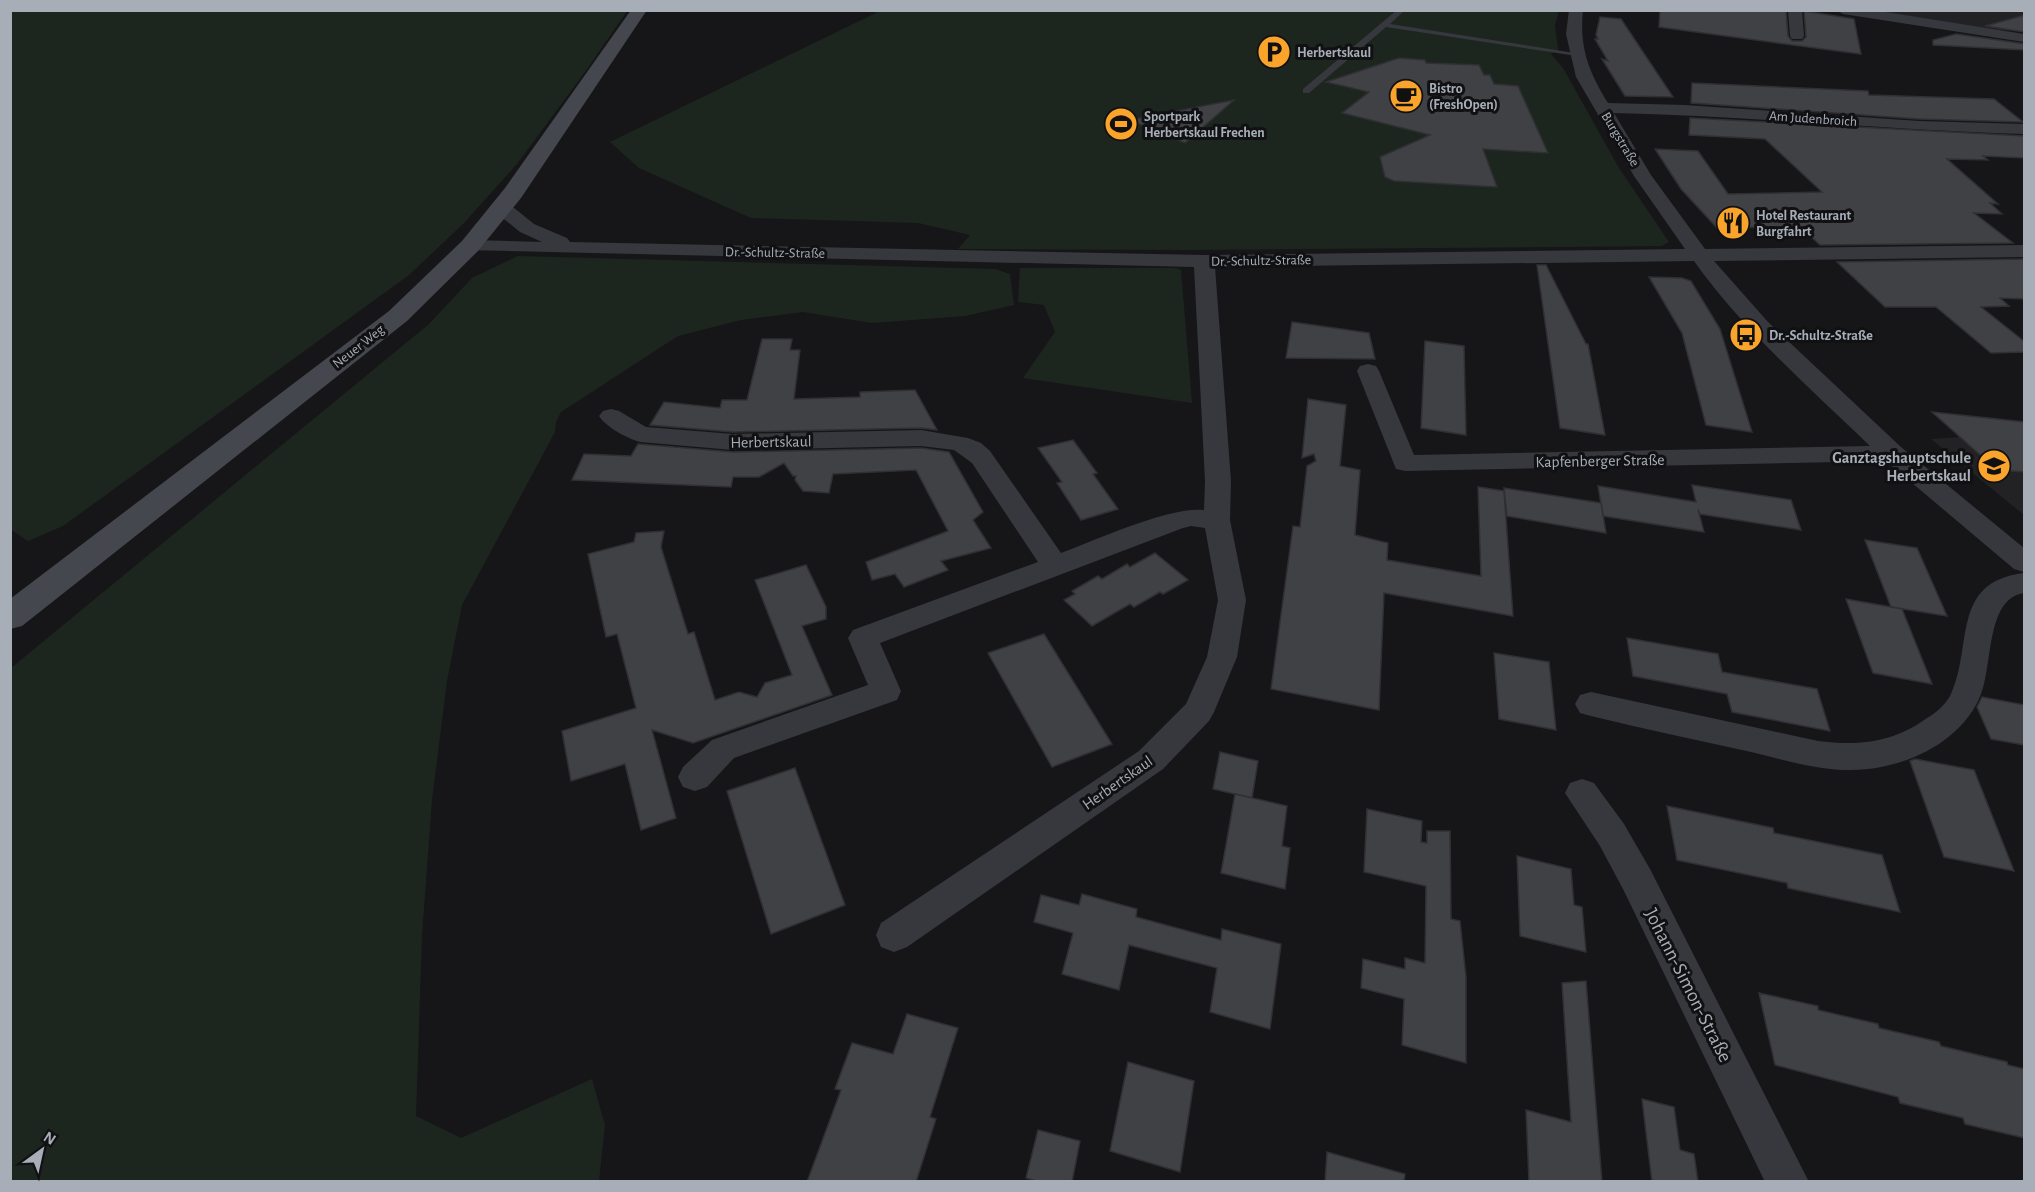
<svg xmlns="http://www.w3.org/2000/svg" width="2035" height="1192" font-family="'Alegreya Sans',sans-serif">
<rect width="100%" height="100%" fill="#161618"/>
<g fill="#222225">
<polygon points="1870,11 2024,11 2024,32 1998,30"/>
<polygon points="1932,412 2024,422 2024,515 1931,439 1960,437"/>
</g>
<g fill="#1d261e">
<polygon points="10,11 11,10 627,11 585,72 517,164 464,223 409,275 63,526 28,541 10,529"/>
<polygon points="880,11 1559,11 1555,25 1558,50 1551,54 1563,68 1619,168 1669,242 1662,246 1187,250 958,249 970,235 918,223 751,218 639,168 610,142"/>
<polygon points="518,256 995,269 1010,274 1014,305 965,316 872,323 803,312 741,320 678,336 561,412 556,422 555,432 462,605 447,681 432,800 422,935 416,1116 461,1138 592,1079 605,1125 599,1181 11,1181 11,668 429,324 472,278"/>
<polygon points="1020,268 1175,268 1181,270 1192,403 1023,378 1055,332 1044,305 1018,302"/>
</g>
<g fill="#404145" stroke="#303034" stroke-width="1.5">
<polygon points="1660,10 1786,10 1788,36 1792,41 1802,41 1806,37 1804,11 1854,19 1861,54 1659,27"/>
<polygon points="2025,15 2025,32 1985,26"/>
<polygon points="1600,17 1621,19 1673,97 1625,96 1602,59 1608,61 1595,39 1598,39 1596,35"/>
<polygon points="1956,34 2025,44 2025,50 1933,45 1933,40"/>
<polygon points="1399,58 1425,60 1426,63 1479,65 1484,75 1490,75 1494,84 1518,86 1548,153 1483,149 1497,187 1394,181 1385,177 1380,157 1430,135 1342,113 1369,92 1326,82"/>
<polygon points="1692,83 1868,91 1869,95 1994,99 2023,122 1919,119 1691,103"/>
<polygon points="1234,100 1185,143 1130,120"/>
<polygon points="1690,118 2025,136 2025,158 1983,156 1988,160 1947,159 1998,204 1990,203 2002,214 1974,213 2013,243 1820,245 1809,235 1780,236 1772,227 1717,228 1681,189 1655,149 1698,151 1728,194 1822,192 1765,139 1689,135"/>
<polygon points="2025,259 2025,299 2000,298 2009,306 1981,307 2025,342 2025,352 1991,353 1936,307 1885,307 1837,262"/>
<polygon points="1537,265 1546,265 1586,344 1588,344 1605,435 1560,428"/>
<polygon points="1649,277 1682,278 1691,281 1720,329 1752,432 1706,425 1682,333"/>
<polygon points="1292,322 1369,333 1375,359 1286,358"/>
<polygon points="762,339 792,339 790,350 800,350 794,399 860,397 860,392 915,390 937,430 921,428 733,432 650,425 664,402 720,408 722,400 747,400"/>
<polygon points="1425,341 1464,346 1466,435 1421,428"/>
<polygon points="1308,399 1346,405 1340,466 1360,470 1355,535 1388,543 1387,560 1481,576 1478,487 1504,491 1513,616 1384,593 1379,710 1271,689 1293,526 1300,527 1307,466 1316,461 1314,454 1302,458"/>
<polygon points="1932,412 2025,422 2025,472 1997,470"/>
<polygon points="1073,440 1097,473 1093,474 1118,509 1081,520 1057,483 1062,482 1038,448"/>
<polygon points="638,444 733,452 921,448 949,452 983,512 973,520 991,548 941,561 948,570 904,587 895,574 872,580 866,562 948,531 916,470 833,474 829,493 803,491 795,480 796,476 793,476 784,463 759,477 733,477 731,487 572,480 584,454 631,456"/>
<polygon points="1692,485 1791,500 1801,530 1700,514 1698,509 1704,532 1603,516 1598,486 1696,502"/>
<polygon points="1504,488 1601,503 1606,533 1507,516"/>
<polygon points="664,531 661,547 688,634 694,632 715,700 739,692 757,697 765,683 792,675 755,580 806,565 826,607 826,619 802,626 832,695 693,743 652,730 676,818 641,830 625,764 571,781 562,731 636,708 617,634 606,637 588,554 634,542 636,533"/>
<polygon points="1865,540 1917,548 1947,616 1891,607"/>
<polygon points="1155,553 1188,580 1163,594 1160,592 1134,607 1130,604 1092,626 1064,600 1075,594 1072,591 1098,576 1102,579 1127,564 1130,567"/>
<polygon points="1846,599 1902,609 1932,684 1873,673"/>
<polygon points="1044,634 1112,744 1052,767 988,653"/>
<polygon points="1627,638 1718,654 1722,672 1817,689 1830,731 1732,712 1727,694 1633,676"/>
<polygon points="1494,653 1549,662 1556,730 1499,719"/>
<polygon points="1982,697 2025,705 2025,745 1991,739 1977,707"/>
<polygon points="1220,752 1258,761 1252,798 1213,789"/>
<polygon points="1915,759 1974,770 2014,871 1944,857 1910,761"/>
<polygon points="795,768 845,905 771,934 727,791"/>
<polygon points="1235,794 1287,806 1282,846 1290,848 1285,889 1221,873"/>
<polygon points="1667,806 1773,828 1774,833 1882,855 1900,912 1788,888 1787,883 1677,860"/>
<polygon points="1367,809 1422,821 1421,842 1427,843 1427,831 1450,831 1451,919 1460,921 1466,977 1466,1063 1402,1045 1404,999 1361,988 1363,959 1405,969 1405,958 1425,963 1426,886 1364,872"/>
<polygon points="1517,856 1571,869 1574,905 1582,907 1586,952 1520,936"/>
<polygon points="1082,894 1137,909 1136,917 1221,940 1222,929 1281,944 1270,1029 1210,1012 1217,968 1129,945 1119,990 1062,974 1073,933 1034,922 1041,895 1079,905"/>
<polygon points="1586,981 1602,1182 1529,1182 1526,1110 1571,1122 1562,983"/>
<polygon points="1759,993 1818,1006 1818,1010 1878,1024 1879,1028 1939,1042 1941,1046 2007,1062 2008,1065 2025,1069 2025,1138 1965,1124 1963,1118 1900,1103 1898,1097 1775,1065"/>
<polygon points="907,1014 958,1028 930,1117 936,1119 916,1182 807,1182 841,1090 835,1089 852,1043 893,1054"/>
<polygon points="1128,1062 1194,1081 1180,1172 1110,1151"/>
<polygon points="1642,1099 1674,1107 1680,1150 1694,1154 1698,1182 1652,1182"/>
<polygon points="1038,1130 1080,1141 1072,1182 1040,1182 1026,1178"/>
<polygon points="1327,1152 1405,1174 1404,1182 1325,1182"/>
</g>
<g fill="none" stroke-linecap="round" stroke-linejoin="round">
<polygon fill="#36383d" fill-rule="evenodd" points="1397,10 1405,10 1390,24 1581,54 1577,56 1386,27 1309,93 1303,93 1303,89"/>
<g fill="#36383d" fill-rule="evenodd">
<path d="M1569,10H1583C1579,48 1589,72 1608,103L1685,105L1919,121L2024,124V134C1887,130 1751,116 1614,113L1651,175L1705,249L2024,245V257L1714,261L1768,322L1901,447L2024,548V572L2014,569L1886,461L1405,471L1396,469L1357,371L1360,366L1368,364L1376,366L1379,371L1414,455L1870,446C1809,387 1743,330 1694,261L1215,267L1231,481L1230,520L1246,600L1237,657L1214,712L1209,721L1163,769L907,947L894,952L881,947L876,935L881,923L1139,751L1186,704L1207,657L1218,600L1205,528L1191,526L1183,528L880,643L901,691L897,700L734,758L707,787L695,791L683,787L678,777L683,767L712,740L868,685L848,638L853,630L1038,562L972,463L954,450L921,446L733,450L640,442C627,438 607,428 599,416L603,411L611,409L619,411L646,427L733,434L921,430L968,438L981,443L990,451L1061,553C1096,540 1170,506 1204,510L1205,481L1194,267L463,250L460,246L463,242L470,240L542,242L520,232L494,211L492,207L494,203H508L534,224L567,238L570,242L1204,255L1685,249L1634,176L1576,77L1566,34Z"/>
<polygon points="1788,10 1802,10 1804,36 1802,39 1792,39 1790,36"/>
<polygon points="1836,10 1873,10 2024,34 2024,42 1843,14"/>
<path d="M2024,573V593C1984,599 1994,669 1979,699C1960,740 1913,764 1868,769C1829,774 1789,761 1751,752C1698,740 1644,729 1591,716L1580,713L1575,704L1580,695L1591,692L1818,741C1858,746 1893,743 1927,718C1936,713 1945,705 1950,696C1974,648 1949,582 2024,573Z"/>
<polygon points="1582,779 1594,783 1624,824 1650,869 1809,1182 1765,1182 1624,891 1600,846 1565,793 1570,783"/>
</g>
<polygon fill="#44474d" fill-rule="evenodd" points="631,10 647,10 521,198 478,251 407,321 22,626 10,629 10,599 389,311 462,241 505,188"/>
</g>
<defs>
<symbol id="parking-disc" viewBox="-11 -11 22 22"><circle r="9.5" fill="#faa42b" stroke="#111113"/><path d="M-3.5-5.5H1a3.5 3.5 0 0 1 0 7H-1V5.5H-3.5ZM-1-3.4V-.6H.8a1.4 1.4 0 0 0 0-2.8Z" fill="#111"/></symbol>
<symbol id="cafe-disc" viewBox="-11 -11 22 22"><circle r="9.5" fill="#faa42b" stroke="#111113"/><path d="M-5.5-4.5H6V0H3Q3 3.5 0 3.5H-2.5Q-5.5 3.5-5.5 0ZM3-3.2v2h1.7v-2ZM-6 4.5H4V6H-6Z" fill="#111"/></symbol>
<symbol id="stadium-disc" viewBox="-11 -11 22 22"><circle r="9.5" fill="#faa42b" stroke="#111113"/><path d="M0-5a6.5 5 0 1 0 0 10a6.5 5 0 1 0 0-10ZM-3.5-1.8h7v3.6h-7Z" fill="#111"/></symbol>
<symbol id="restaurant-disc" viewBox="-11 -11 22 22"><circle r="9.5" fill="#faa42b" stroke="#111113"/><path d="M-5-6h1v4h1v-4h1v4h1v-4h1v5L-1.5 .5V6h-2V.5L-5-1ZM5-6V6H3V1.5H1.5Q1.5-4 5-6Z" fill="#111"/></symbol>
<symbol id="bus-disc" viewBox="-11 -11 22 22"><circle r="9.5" fill="#faa42b" stroke="#111113"/><path d="M-5-6H5V4H4V6H2V4H-2V6H-4V4H-5ZM-3.5-4V0h7V-4ZM-3.5 1.2v1.5H-2V1.2ZM2 1.2v1.5H3.5V1.2Z" fill="#111"/></symbol>
<symbol id="school-disc" viewBox="-11 -11 22 22"><circle r="9.5" fill="#faa42b" stroke="#111113"/><path d="M0-5L7-2L0 1L-7-2ZM-4 1L0 2.5L4 1V4Q0 6-4 4Z" fill="#111"/></symbol>
</defs>
<g fill-rule="evenodd">
<use href="#parking-disc" x="1255" y="33" width="38" height="38"/>
<use href="#cafe-disc" x="1387" y="77" width="38" height="38"/>
<use href="#stadium-disc" x="1102" y="105" width="38" height="38"/>
<use href="#restaurant-disc" x="1714" y="204" width="38" height="38"/>
<use href="#bus-disc" x="1727" y="316" width="38" height="38"/>
<use href="#school-disc" x="1975" y="447" width="38" height="38"/>
</g>
<g text-anchor="middle" stroke-width="6" stroke-linejoin="round" paint-order="stroke">
<g font-size="14" font-weight="bold" fill="#a7aeb8" stroke="#111113" text-anchor="start">
<text x="1297" y="57">Herbertskaul</text>
<text x="1429" y="93">Bistro<tspan x="1429" dy="16">(FreshOpen)</tspan></text>
<text x="1144" y="121">Sportpark<tspan x="1144" dy="16">Herbertskaul Frechen</tspan></text>
<text x="1756" y="220">Hotel Restaurant<tspan x="1756" dy="16">Burgfahrt</tspan></text>
<text x="1769" y="340">Dr.-Schultz-Straße</text>
</g>
<g font-size="14" fill="#a7aeb8" stroke="#111113">
<text transform="translate(1813 118) rotate(4)" y="5">Am Judenbroich</text>
<text transform="translate(1621 139) rotate(59)" y="5">Burgstraße</text>
<text transform="translate(775 252) rotate(1)" y="5">Dr.-Schultz-Straße</text>
<text transform="translate(1261 260) rotate(-1)" y="5">Dr.-Schultz-Straße</text>
<text transform="translate(358 346) rotate(-38)" y="5">Neuer Weg</text>
</g>
<g font-size="16" fill="#a7aeb8" stroke="#111113">
<text transform="translate(771 441) rotate(-1)" y="6">Herbertskaul</text>
<text transform="translate(1600 460) rotate(-1)" y="6">Kapfenberger Straße</text>
<text transform="translate(1117 782) rotate(-35)" y="6">Herbertskaul</text>
</g>
<g font-size="16" font-weight="bold" fill="#a7aeb8" stroke="#111113" text-anchor="end">
<text x="1971" y="463">Ganztagshauptschule<tspan x="1971" dy="18">Herbertskaul</tspan></text>
</g>
<g font-size="20" fill="#a7aeb8" stroke="#111113">
<text transform="translate(1689 985) rotate(63)" y="7">Johann-Simon-Straße</text>
</g>
</g>
<rect width="2035" height="1192" fill="none" stroke="#a7aeb8" stroke-width="24"/>
<g transform="translate(42 1150) rotate(33)" stroke="#111113" stroke-width="4.5" paint-order="stroke">
<path d="M0-4.5L10 22L0 15L-10 22Z" fill="#a7aeb8"/>
<text y="-9" font-size="16" font-weight="bold" text-anchor="middle" fill="#a7aeb8">N</text>
</g>
</svg>
